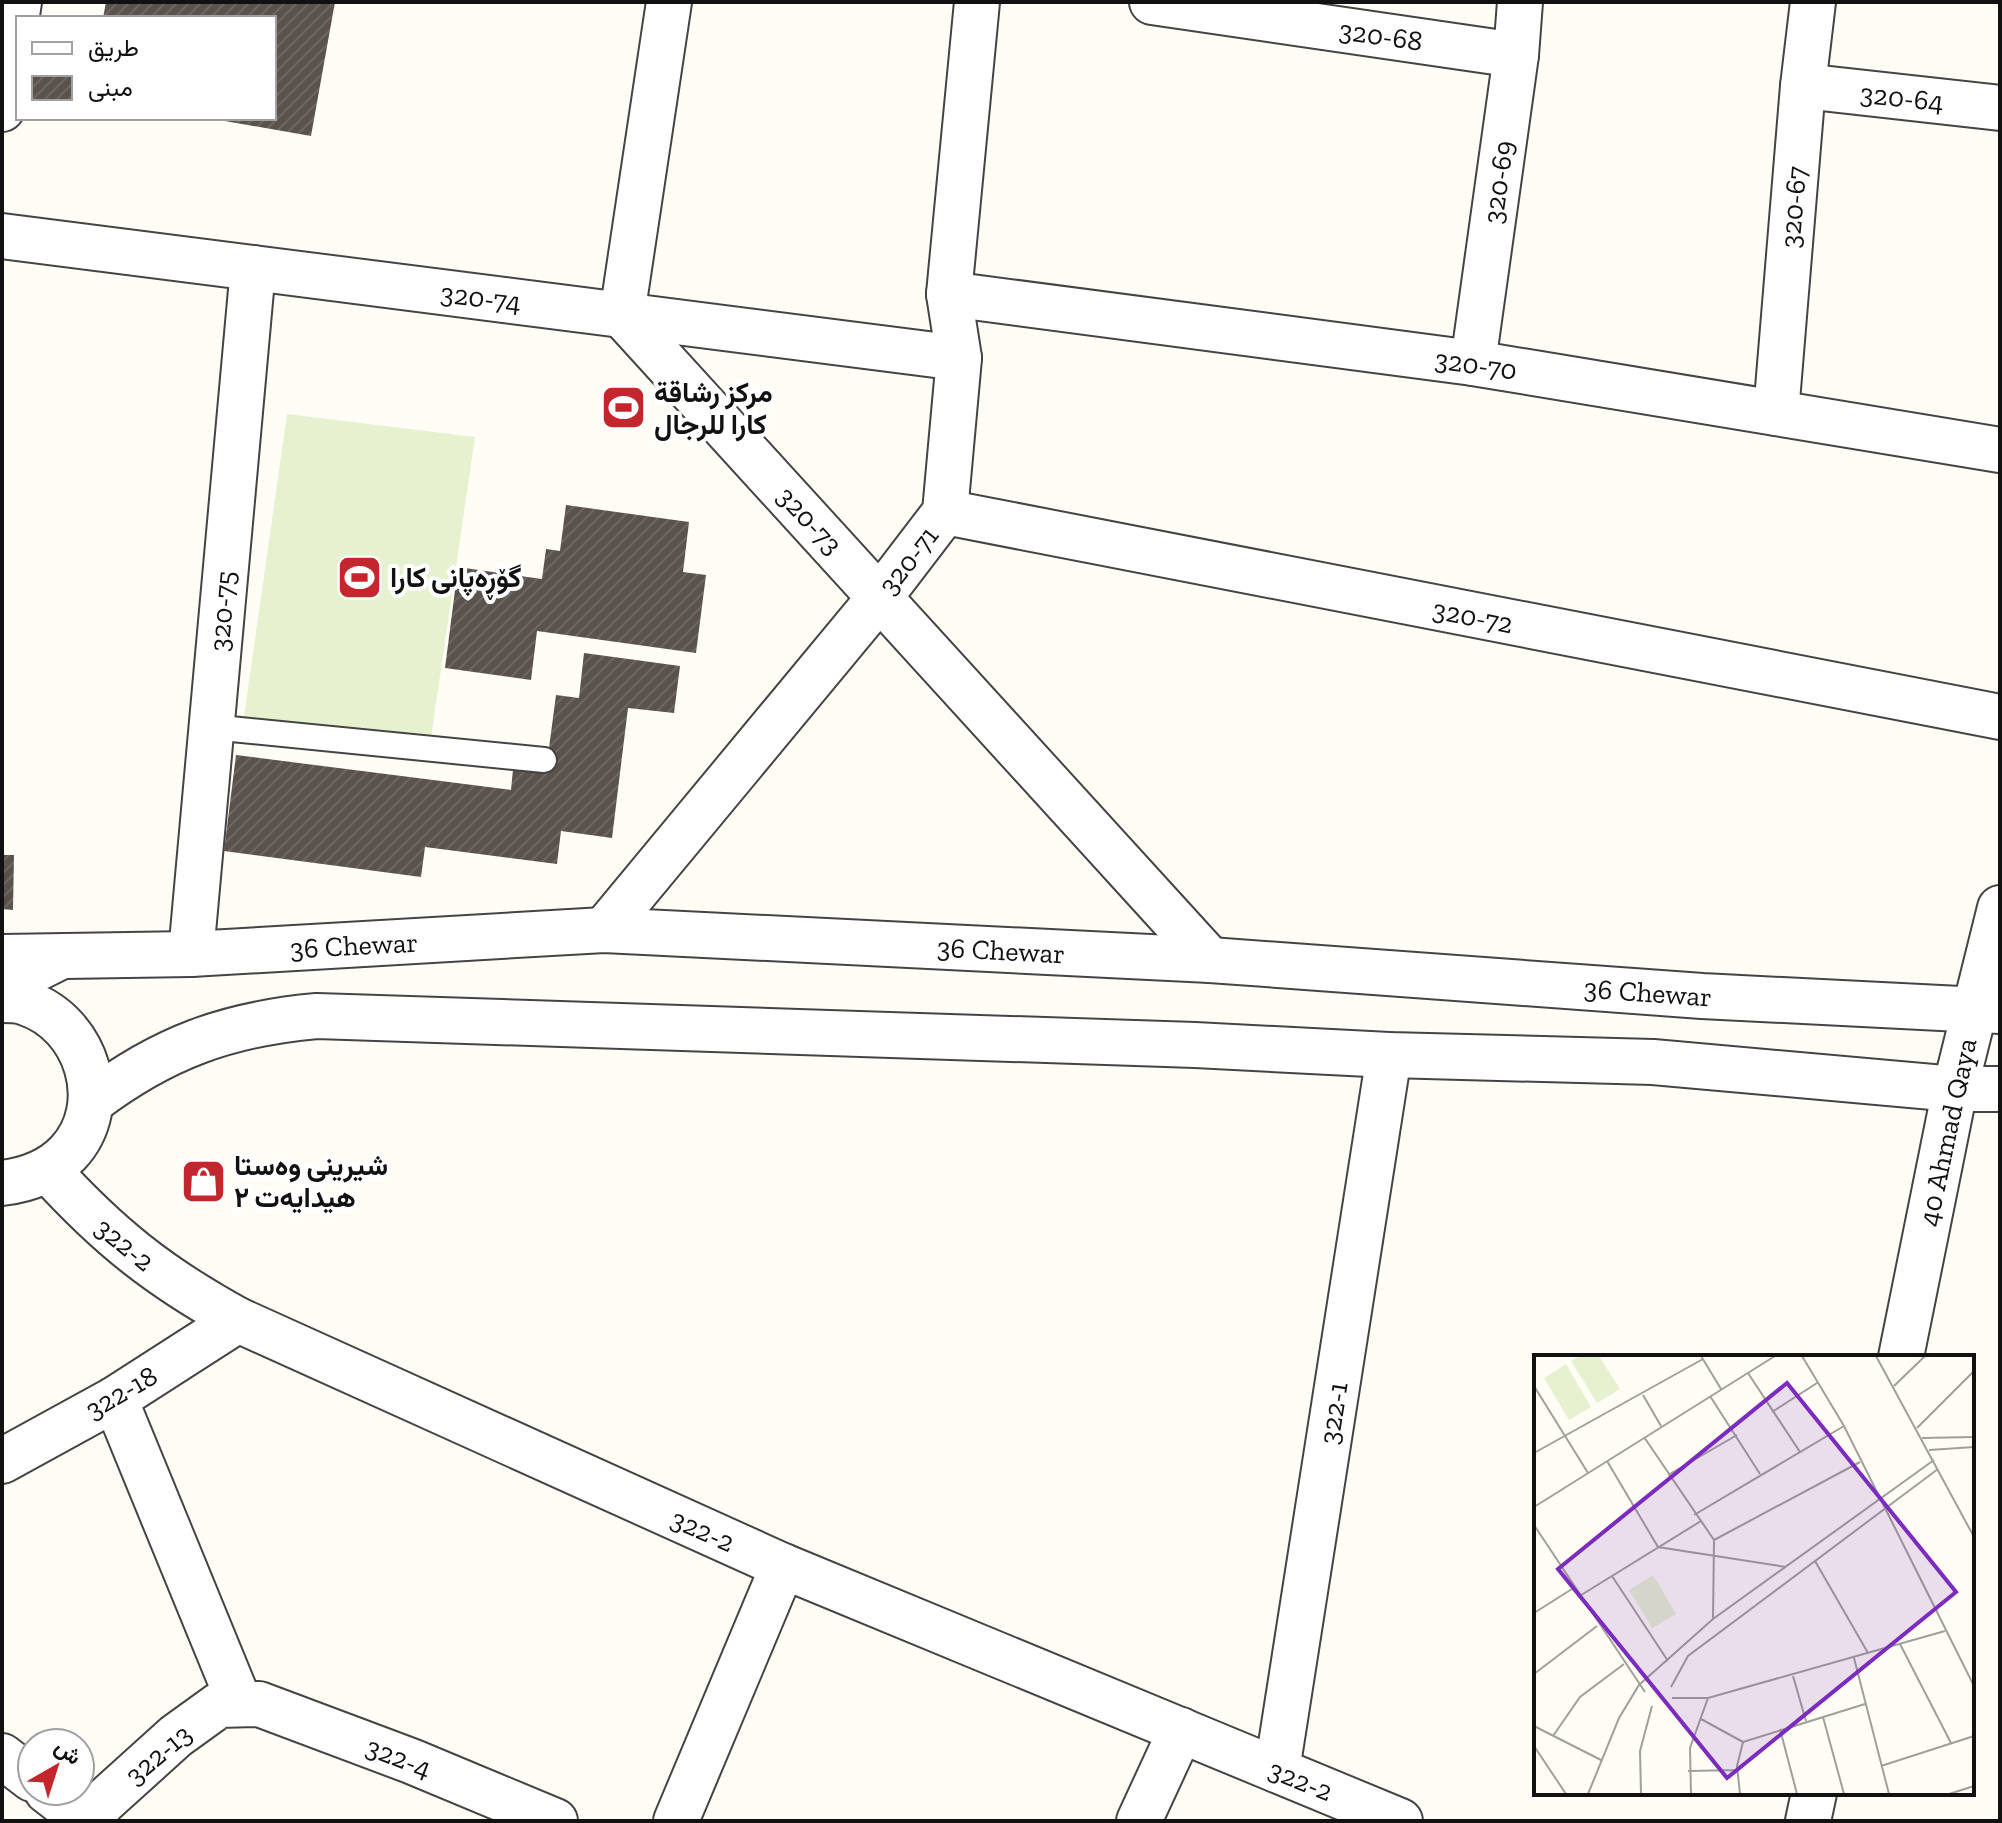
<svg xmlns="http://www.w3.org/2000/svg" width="2002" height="1823" font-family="'Zilla Slab',Vazirmatn,serif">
<defs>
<pattern id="building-hatch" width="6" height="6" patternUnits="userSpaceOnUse" patternTransform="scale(2)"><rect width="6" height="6" fill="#5a524d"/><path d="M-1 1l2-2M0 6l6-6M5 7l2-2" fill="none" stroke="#6d6662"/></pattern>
</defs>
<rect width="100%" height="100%" fill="#fffdf5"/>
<polygon fill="#e6f2cf" points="287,414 475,437 431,738 244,717"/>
<g fill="url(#building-hatch)">
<polygon points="106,2 335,2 311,136 219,120 274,118 274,18 103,18"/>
<polygon points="566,505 689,522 683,572 706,575 696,653 537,631 531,680 445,668 458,567 542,579 546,549 560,551"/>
<polygon points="584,653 680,666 674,713 628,708 612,838 561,831 557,864 425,847 421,877 224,851 236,755 511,790 514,759 547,763 556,695 579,698"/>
<polygon points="2,855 14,855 13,910 2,909"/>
</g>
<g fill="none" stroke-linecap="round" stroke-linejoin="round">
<defs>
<polyline id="service" points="211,727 544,760"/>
<g id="minor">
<polyline points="669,2 622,315 1210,960"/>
<polyline points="1152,2 1516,55"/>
<polyline points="1803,86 2000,108"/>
<polyline points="2,109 19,2"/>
<polyline points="2,236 959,358"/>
<polyline points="949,294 1473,363 2000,450"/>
<polyline points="1473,363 1516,55 1520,2"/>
<polyline points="1776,413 1803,86 1813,2"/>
<polyline points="945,512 2000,717"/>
<polyline points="604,930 880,597 945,512 959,358 949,294 977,2"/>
<polyline points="191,954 253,268"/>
<path d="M2,1000C10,1000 19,1000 26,1003C87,1023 113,1105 68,1153C50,1172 27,1180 2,1183"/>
<path d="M48,1170C108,1236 159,1277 238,1320L783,1566L1400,1821"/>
<polyline points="115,1399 240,1704"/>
<polyline points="2,1461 115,1399 238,1320"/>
<polyline points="2,1756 32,1779"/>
<polyline points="1277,1770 1389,1055"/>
<polyline points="47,1791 86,1821"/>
<polyline points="86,1821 103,1802 176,1736 219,1705 259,1704 411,1761 555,1821"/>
<polyline points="676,1821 783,1566"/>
<polyline points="1139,1821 1181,1730"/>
</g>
<g id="tertiary">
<polyline points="2,957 191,954 604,930 1210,960 1702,996 2000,1011"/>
<polyline points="2,991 26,974 60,957"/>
<path d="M91,1102C162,1048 227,1024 317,1016L1195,1045L1389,1055L1653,1062L1955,1089H2000"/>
<polyline points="1901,1357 1955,1089 2000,908"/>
<polyline points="1808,1821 1814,1793"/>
</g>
</defs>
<use href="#service" stroke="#444" stroke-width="28"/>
<use href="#minor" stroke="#444" stroke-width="48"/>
<use href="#tertiary" stroke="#444" stroke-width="48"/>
<use href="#service" stroke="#fff" stroke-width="24"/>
<use href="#minor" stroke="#fff" stroke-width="44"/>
<use href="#tertiary" stroke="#fff" stroke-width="44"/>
</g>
<defs>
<symbol id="stadium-square" viewBox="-11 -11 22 22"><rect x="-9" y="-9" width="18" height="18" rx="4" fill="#c4262e" stroke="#fff"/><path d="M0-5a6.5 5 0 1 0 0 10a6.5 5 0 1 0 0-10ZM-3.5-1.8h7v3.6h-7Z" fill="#fff"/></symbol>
<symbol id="shop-square" viewBox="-11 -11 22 22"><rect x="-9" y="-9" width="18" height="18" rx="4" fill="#c4262e" stroke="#fff"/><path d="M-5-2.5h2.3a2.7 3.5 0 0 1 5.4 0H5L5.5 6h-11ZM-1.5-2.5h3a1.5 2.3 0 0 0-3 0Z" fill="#fff"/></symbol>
</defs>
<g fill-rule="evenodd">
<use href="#stadium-square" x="598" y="382" width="51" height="51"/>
<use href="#stadium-square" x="334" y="552" width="51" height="51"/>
<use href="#shop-square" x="178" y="1156" width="51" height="51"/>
</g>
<g text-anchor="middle" stroke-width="8" stroke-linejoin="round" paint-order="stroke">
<g font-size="28" fill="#111" stroke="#fff">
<text transform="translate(1381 35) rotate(8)" y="10">320-68</text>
<text transform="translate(1902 97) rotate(6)" y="10">320-64</text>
<text transform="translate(1498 182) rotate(-82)" y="10">320-69</text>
<text transform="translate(1793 207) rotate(-85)" y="10">320-67</text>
<text transform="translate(481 297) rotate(7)" y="10">320-74</text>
<text transform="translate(1476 364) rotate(8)" y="10">320-70</text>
<text transform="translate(810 520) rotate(47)" y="10">320-73</text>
<text transform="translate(908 560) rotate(-52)" y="10">320-71</text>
<text transform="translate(222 611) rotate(-85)" y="10">320-75</text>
<text transform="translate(1473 616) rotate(11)" y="10">320-72</text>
<text transform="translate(354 945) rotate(-3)" y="10">36 Chewar</text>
<text transform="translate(1001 950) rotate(3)" y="10">36 Chewar</text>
<text transform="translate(1648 992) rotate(4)" y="10">36 Chewar</text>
<text transform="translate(1947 1132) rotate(-78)" y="10">40 Ahmad Qaya</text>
<text transform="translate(125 1244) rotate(39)" y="10">322-2</text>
<text transform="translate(121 1392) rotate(-30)" y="10">322-18</text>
<text transform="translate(1333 1413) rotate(-81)" y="10">322-1</text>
<text transform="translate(703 1530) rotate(24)" y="10">322-2</text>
<text transform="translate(158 1754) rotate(-40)" y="10">322-13</text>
<text transform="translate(399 1757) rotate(21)" y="10">322-4</text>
<text transform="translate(1301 1780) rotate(22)" y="10">322-2</text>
</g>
<g font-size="28" font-weight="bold" fill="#111" stroke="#fff" text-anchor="start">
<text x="654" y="402">مركز رشاقة<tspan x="654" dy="32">كارا للرجال</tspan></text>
<text x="390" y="587">گۆڕەپانی کارا</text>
<text x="234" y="1175">شیرینی وەستا<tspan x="234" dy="32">هیدایەت ٢</tspan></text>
</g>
</g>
<g transform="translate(1534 1355)">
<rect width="440" height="440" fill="#fffdf5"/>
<path d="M46,1H65L86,34L63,48L37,6ZM32,9L57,52L35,65L10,23ZM119,220L142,259L118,273L95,235Z" fill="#e6f2cf"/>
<path fill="none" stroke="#a09f9a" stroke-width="2" d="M167,1L187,34M268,1L310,71L440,331M342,1L440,182M214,18L266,97M0,31L54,118M360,31L391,1M109,40L127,71M176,41L226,119M238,57L283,28M383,73L440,16M110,82L180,185L179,264M388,83L440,82M395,95L440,92M0,98L169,4M73,106L124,192L252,212M134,120L203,80M0,152L241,1M160,160L310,71M0,170L111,337M180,185L326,107M281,206L334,298M78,221L134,306M44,242L167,166M0,258L38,234M366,289L417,388M320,303L355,439M0,319L63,271M259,321L272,366M137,332L154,301L404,114M138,343H174L411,276M289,362L310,439M167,364L209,387M0,371L67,405M246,374L263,439M19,381L46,342L90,309M209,387L331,349M0,391L32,439M347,411L440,381M154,416L203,415M54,439L85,363L105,330L179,264L400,105M107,439L106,396L118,351M157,439L156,393L174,343M206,439L203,411L209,387M415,439L440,431"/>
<path fill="#7b2cbf" fill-opacity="0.15" stroke="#7b2cbf" stroke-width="4" d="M253,28L422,237L193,423L24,214Z"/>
<rect width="440" height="440" fill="none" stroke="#111" stroke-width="4"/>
</g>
<rect width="2002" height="1823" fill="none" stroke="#111111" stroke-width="8"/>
<rect x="16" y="16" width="260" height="104" fill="#ffffff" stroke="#a0a0a0" stroke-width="2"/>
<rect x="32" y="42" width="40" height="12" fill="#ffffff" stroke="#a0a0a0" stroke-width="2"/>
<text x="88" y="56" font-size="24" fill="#111111">طريق</text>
<rect x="32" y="76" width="40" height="24" fill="url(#building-hatch)" stroke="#a0a0a0" stroke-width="2"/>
<text x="88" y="96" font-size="24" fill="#111111">مبنى</text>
<g transform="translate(56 1767) rotate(39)"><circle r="38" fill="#ffffff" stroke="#a0a0a0" stroke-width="2"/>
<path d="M0-6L14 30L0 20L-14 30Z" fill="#c4262e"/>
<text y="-12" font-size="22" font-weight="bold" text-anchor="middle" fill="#111111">ش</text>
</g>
</svg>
